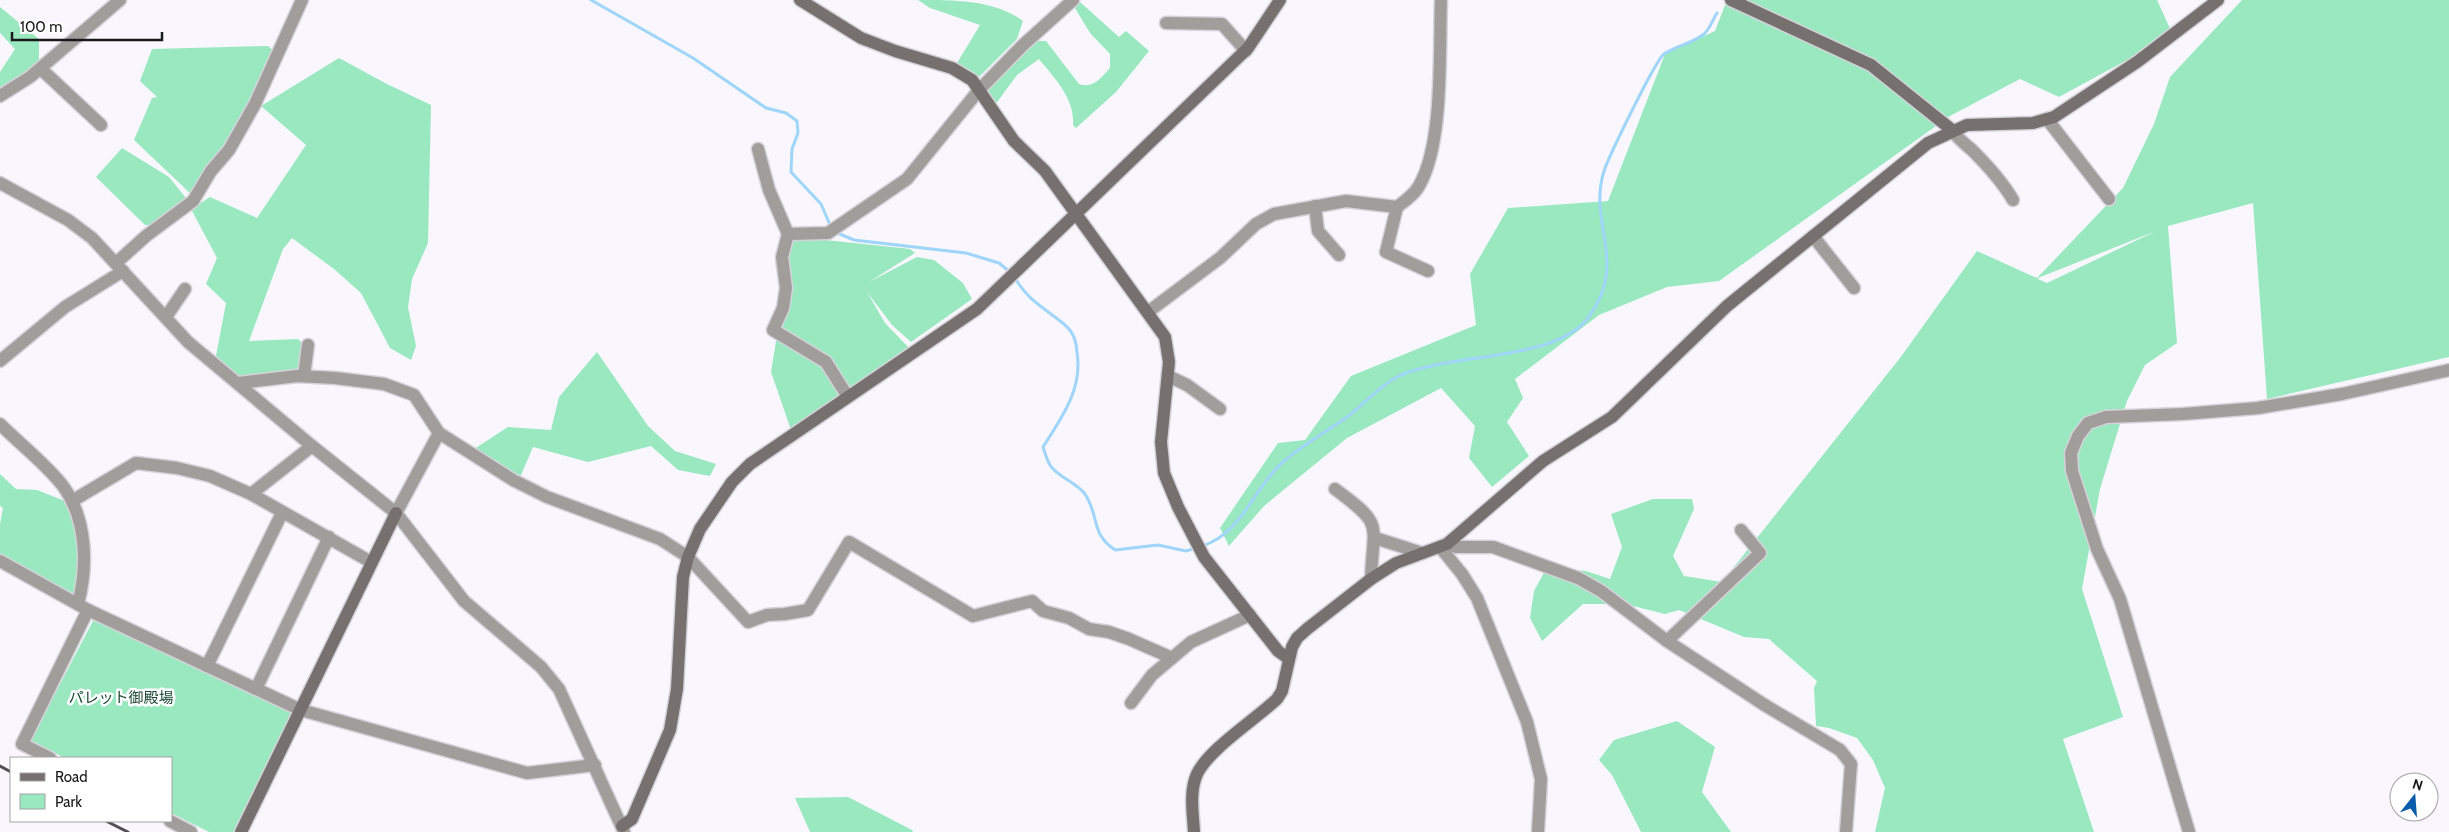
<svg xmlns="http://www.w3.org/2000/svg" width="2449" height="832" font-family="Cabin,'Noto Sans JP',sans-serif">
<rect width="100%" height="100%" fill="#f9f7fd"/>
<g fill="#99e8c0" fill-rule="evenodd">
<path d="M918,0C956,0 995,0 1023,21L1017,39L974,82L954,68L980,25L930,8Z"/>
<polygon points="1727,0 2157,0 2173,35 2059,97 2020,79 1950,116 1719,281 1667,287 1599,315 1515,379 1523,398 1507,422 1529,456 1492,487 1469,458 1475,426 1441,388 1347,438 1264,506 1229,546 1220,528 1278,443 1305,440 1351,376 1476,325 1470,274 1508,208 1608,201 1665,54 1715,31"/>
<path d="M2242,0H2449V357L2267,399L2253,203L2168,226L2177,343L2145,365L2127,401L2100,489L2082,589L2123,717L2063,739L2094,832H1875L1885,788L1873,760L1857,738L1829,728L1816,726L1814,688L1817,681L1769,639L1744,637L1679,610L1665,614L1625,604H1583L1542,641L1530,618L1534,591L1547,567L1586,571L1610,579L1622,547L1611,514L1653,499H1692L1694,509L1673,556L1684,576L1722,582L1900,358L1977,251L2037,278L2123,188L2154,124L2170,77ZM2156,231L2047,283L2038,279V278Z"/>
<path d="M1080,2L1119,37L1126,31L1149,51L1116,92L1076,128L1073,125C1075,98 1054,78 1039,59L1017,75L995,105L983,86L1034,41H1046L1079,84C1093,89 1101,78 1110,68V54L1090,33L1075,8Z"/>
<polygon points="0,7 39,39 39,78 0,102 0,72 15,49 0,33"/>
<polygon points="268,46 275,52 232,131 192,195 134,140 152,98 157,97 140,81 152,49"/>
<polygon points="339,58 387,84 431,105 428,243 412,279 408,307 416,346 411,360 390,348 361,293 334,269 292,238 283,249 249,341 298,339 309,350 306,371 241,377 215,361 226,303 206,284 217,258 191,209 210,197 257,218 306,145 261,106"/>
<polygon points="122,148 169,177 190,203 173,225 145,225 96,177"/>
<polygon points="788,236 910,249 915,253 869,282 917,257 934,260 963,283 972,299 911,342 892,325 867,292 885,323 911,350 791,430 771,372 779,323"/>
<polygon points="597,352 648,426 675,451 716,464 710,476 678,470 651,446 588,462 533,447 519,480 474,449 508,427 551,430 559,397"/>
<polygon points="0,474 16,489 37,490 75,505 84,567 78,604 0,561 0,524 3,508 0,506"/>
<polygon points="94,619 300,713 244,832 209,832 171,813 171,758 65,758 30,741"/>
<polygon points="1677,721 1715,747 1702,792 1731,832 1641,832 1612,775 1599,760 1614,740"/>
<polygon points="848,797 912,830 913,832 810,832 795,798"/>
</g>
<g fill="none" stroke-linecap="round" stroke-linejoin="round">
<g stroke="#9ed5f8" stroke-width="3">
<polyline points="591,0 693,58 766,108 786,113 797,121 798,133 792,149 791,172 821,204 831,227"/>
<polyline points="835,232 854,240 966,253 999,263 1011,273"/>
<path d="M1015,278C1030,303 1044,307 1065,325C1074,333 1076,341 1077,352C1083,389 1062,417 1043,447C1045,453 1047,460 1050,465C1057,477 1076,482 1085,494C1100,517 1090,533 1115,550L1158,545L1186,551L1196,548"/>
<path d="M1202,546C1242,534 1254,487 1283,462C1302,445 1326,432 1347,417C1363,405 1378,388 1395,378C1443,352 1554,363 1588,318C1630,261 1587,225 1604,171C1609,156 1655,61 1664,54C1676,46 1693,43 1704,34C1710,29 1713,19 1717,13"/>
</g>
<defs>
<g id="street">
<polyline points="1166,23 1222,24 1246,51"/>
<polyline points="41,69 101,125"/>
<polyline points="0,96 30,77 120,0"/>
<polyline points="2047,119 2109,199"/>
<path d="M1952,130C1958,139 1964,143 1972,150C1987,165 2002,181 2013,200"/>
<polyline points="758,149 769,190 788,234 828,233 907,179 979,90 1023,45 1073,0"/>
<polyline points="0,183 68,220 92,238 188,342 312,446 396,513 464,601 541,667 559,689 624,832"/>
<polyline points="1315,206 1318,231 1339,255"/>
<polyline points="1397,207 1386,252 1428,271"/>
<polyline points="788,234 782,257 786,288 783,308 773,330 826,362 848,397"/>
<polyline points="1813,236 1854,288"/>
<polyline points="116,263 146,236 193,201 211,171 229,150 255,104 302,0"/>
<path d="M1148,312L1220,258L1256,224L1274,214L1346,201L1397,207C1405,201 1414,195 1419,186C1444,143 1439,51 1441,0"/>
<polyline points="166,317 185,289"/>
<polyline points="0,361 65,307 123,271"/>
<polyline points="304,376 308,345"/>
<polyline points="1168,376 1187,385 1220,409"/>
<polyline points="238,383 297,376 335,378 384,384 414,395 439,433 513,480 547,497 660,539 688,557 748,622 767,615 785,614 808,610 849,542 973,616 1032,601 1043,611 1069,618 1089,629 1109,632 1129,639 1172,658"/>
<path d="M0,424C19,443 48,466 63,486C87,519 88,566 78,604"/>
<path d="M1335,489C1385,526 1373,522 1371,579"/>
<polyline points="251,494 312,446"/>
<polyline points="72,501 136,463 177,468 210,476 251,494 371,562"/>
<polyline points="396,513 439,433"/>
<polyline points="1375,538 1422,553"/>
<polyline points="1447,544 1456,547 1493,547 1578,578 1601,591 1667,641 1763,704 1840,750 1851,764 1846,832"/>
<polyline points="1440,547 1462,574 1477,598 1527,722 1541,779 1538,832"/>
<polyline points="0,561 88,610 301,710 527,773 595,765"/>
<polyline points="1667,641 1760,553 1741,530"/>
<polyline points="207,666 282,513"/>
<polyline points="256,689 329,537"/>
<polyline points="1131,703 1152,675 1191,642 1250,615"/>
<polyline points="50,758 22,744 88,610"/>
<polyline points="170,821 191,832"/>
<polyline points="2189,832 2120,599 2097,549 2072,471 2071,453 2078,436 2088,423 2106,417 2183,414 2258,408 2342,394 2449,370"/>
</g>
<g id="secondary">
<polyline points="800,0 861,38 895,51 952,68 972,80 1014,141 1045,171 1165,337 1169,362 1161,442 1164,473 1178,507 1204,557 1278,651 1289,659"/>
<polyline points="1731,0 1871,65 1952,130"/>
<polyline points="622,826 632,819 670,730 677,689 683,577 688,557 700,529 732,482 750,464 977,309 1248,48 1280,0"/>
<polyline points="241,832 396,513"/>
<path d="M1194,832C1193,813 1189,792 1197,774C1209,749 1256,719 1277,699L1282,691L1292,647L1297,638L1307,629L1371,579L1396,563L1447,544L1543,461L1612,417L1727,306L1928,143L1967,125L2033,123L2054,117L2137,62L2218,0"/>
</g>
</defs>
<use href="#street" stroke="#d5d3d9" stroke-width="15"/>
<use href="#secondary" stroke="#d5d3d9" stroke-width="15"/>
<use href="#street" stroke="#a09d9b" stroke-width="12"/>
<use href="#secondary" stroke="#76716f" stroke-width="12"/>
<g stroke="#4f4e51" stroke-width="3">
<polyline points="0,766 11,772"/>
<polyline points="106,821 128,832"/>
</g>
</g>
<g text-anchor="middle" stroke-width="5" stroke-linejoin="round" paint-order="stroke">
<g font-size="15" fill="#1a4733" stroke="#fff">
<text x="121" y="703">パレット御殿場</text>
</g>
</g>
<rect x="10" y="757" width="162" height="65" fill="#ffffff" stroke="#a3a3a3"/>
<rect x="20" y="773" width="25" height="8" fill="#76716f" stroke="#a3a3a3"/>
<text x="55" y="782" font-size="15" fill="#19181a">Road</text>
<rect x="20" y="794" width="25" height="15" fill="#99e8c0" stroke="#a3a3a3"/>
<text x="55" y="807" font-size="15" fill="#19181a">Park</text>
<g transform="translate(2414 797) rotate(17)"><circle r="24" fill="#ffffff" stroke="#a3a3a3"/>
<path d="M0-4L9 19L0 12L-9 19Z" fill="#0a5caa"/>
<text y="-8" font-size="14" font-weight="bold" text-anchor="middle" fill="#19181a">N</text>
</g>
<path d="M12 32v8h150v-8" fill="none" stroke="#19181a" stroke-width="2.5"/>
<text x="20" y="32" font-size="15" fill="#19181a" stroke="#ffffff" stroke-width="4" paint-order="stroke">100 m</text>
</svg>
